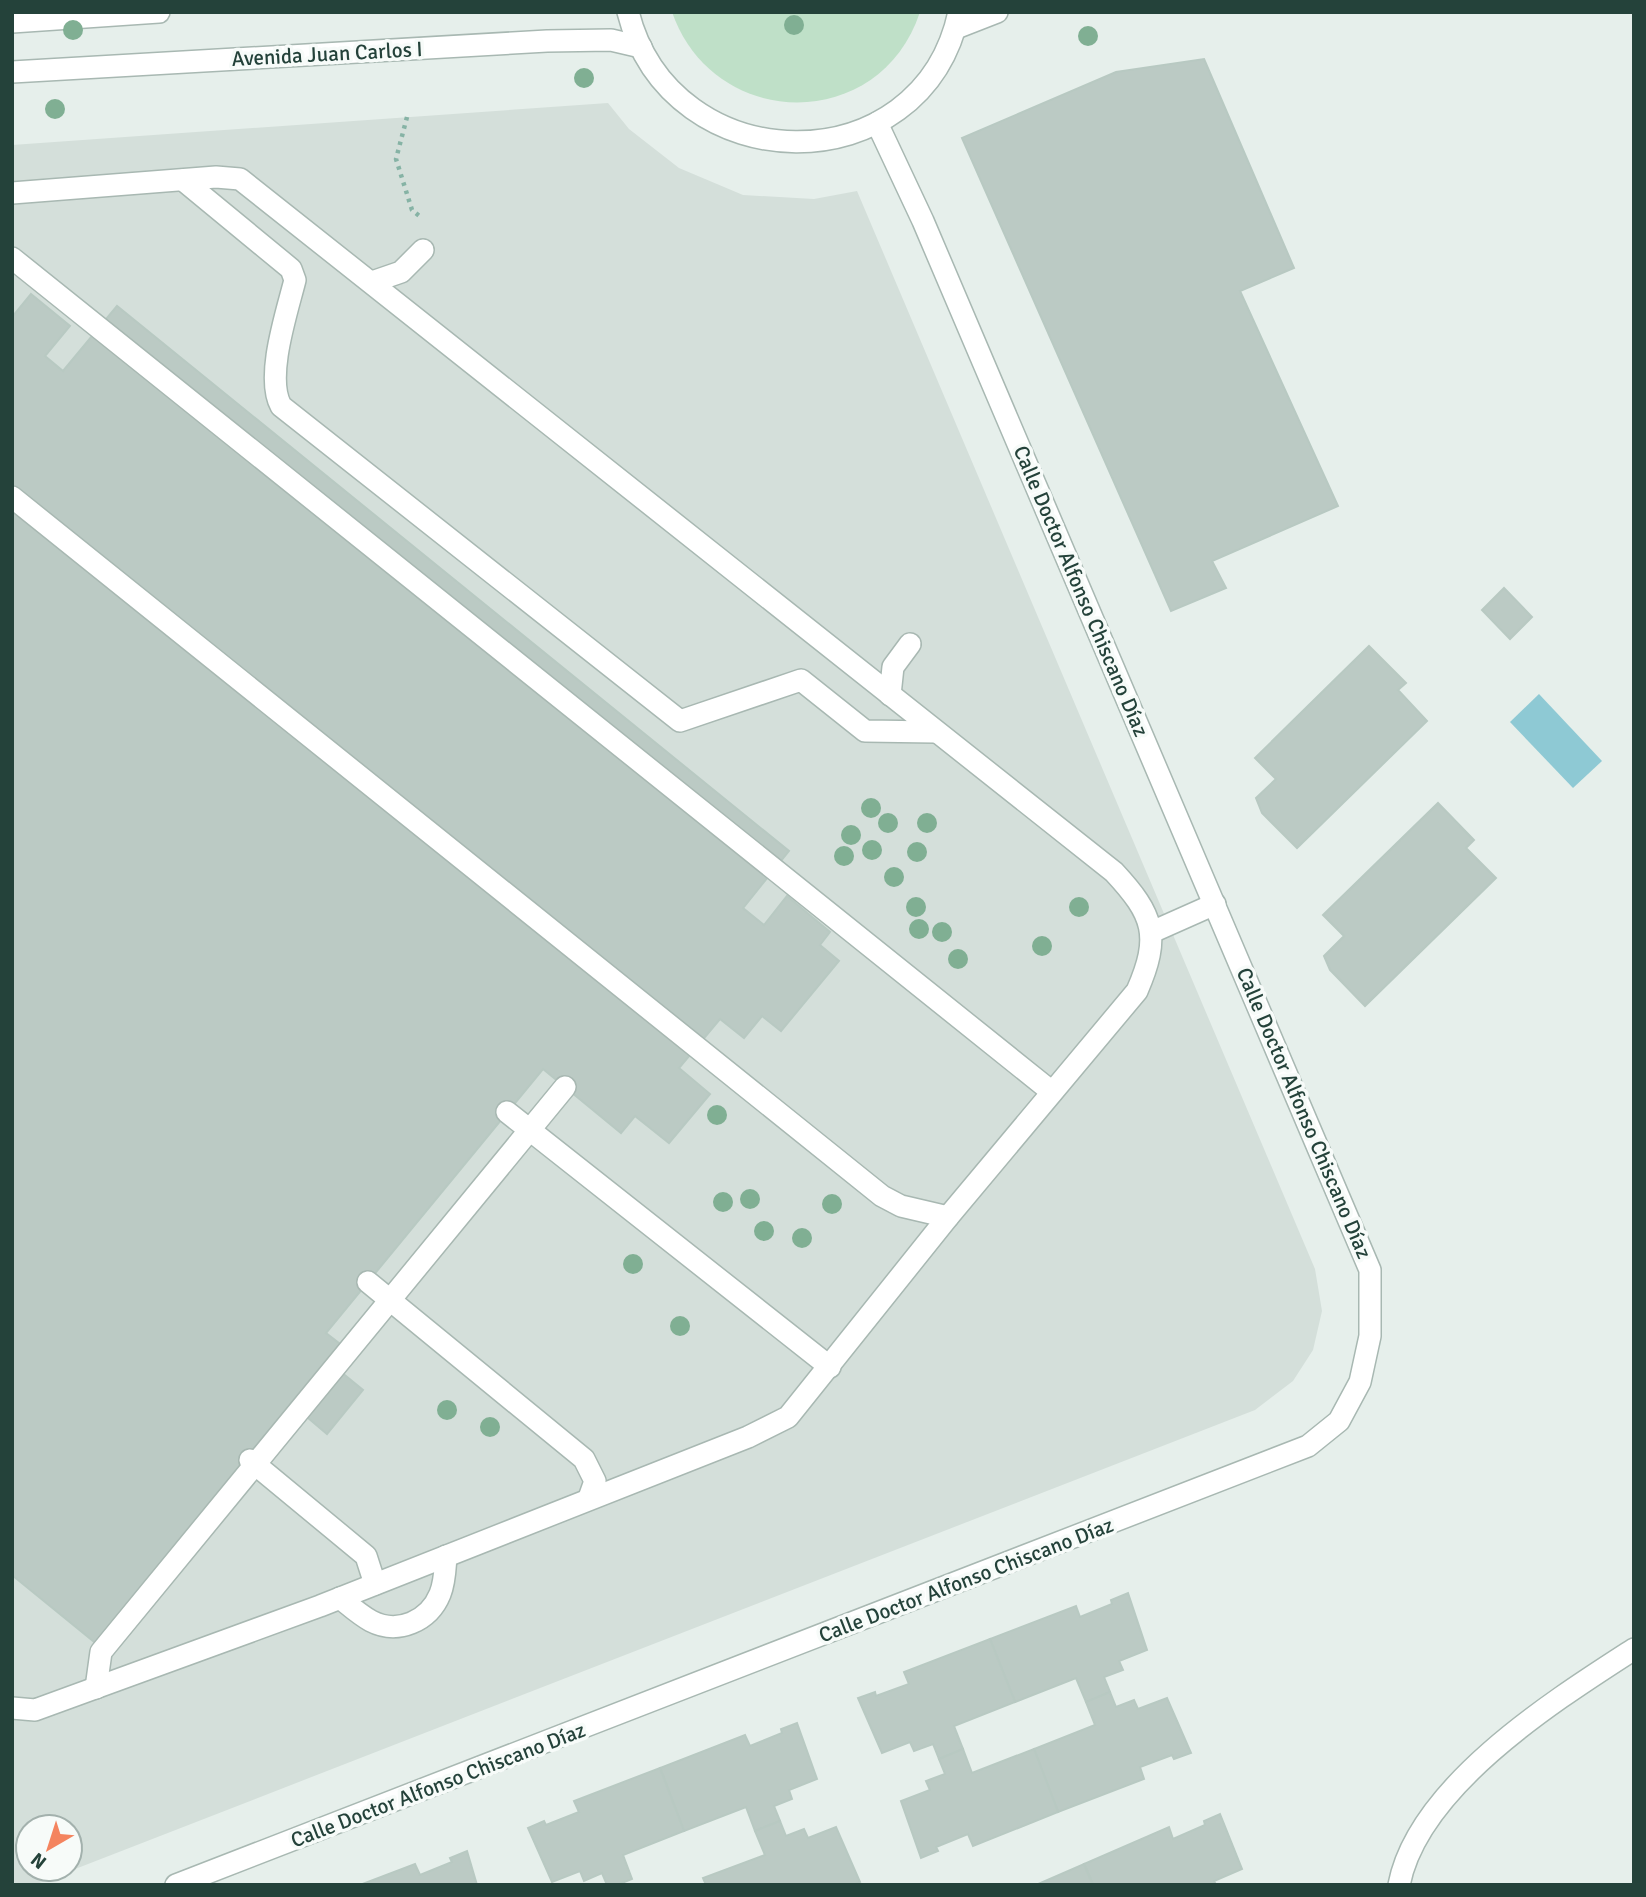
<svg xmlns="http://www.w3.org/2000/svg" width="1646" height="1897" font-family="Signika,sans-serif">
<rect width="100%" height="100%" fill="#e6efeb"/>
<path fill="#d4dfda" fill-rule="evenodd" d="M608,103L629,129L679,168L743,195L814,199L857,191L1315,1269L1322,1311L1313,1350L1293,1381L1255,1410L34,1885H12V145ZM28,1827H70V1869H28Z"/>
<path fill="#bfe0c8" d="M672,12H920C880,134 713,131 672,12Z"/>
<polygon fill="#8ec9d4" points="1539,694 1602,761 1573,788 1510,722"/>
<g fill="#bbcac4" stroke="#b8c9c2" stroke-width="2">
<polygon points="1204,59 1294,268 1240,291 1338,506 1212,561 1226,588 1171,611 962,138 1116,72"/>
<polygon points="31,294 70,326 45,356 63,371 117,306 789,851 743,908 764,925 787,896 830,932 820,945 839,961 781,1031 762,1016 744,1038 720,1019 679,1068 710,1094 669,1143 635,1116 621,1133 543,1069 326,1333 344,1347 330,1363 363,1390 327,1434 294,1406 98,1645 12,1575 12,317"/>
<polygon points="1504,588 1532,617 1510,639 1482,610"/>
<polygon points="1369,646 1406,683 1398,690 1427,721 1297,848 1262,813 1256,798 1276,779 1255,758"/>
<polygon points="1438,803 1474,840 1466,848 1496,878 1365,1006 1330,970 1324,956 1344,936 1323,915"/>
<polygon points="1128,1593 1147,1650 1119,1661 1123,1670 1104,1677 1110,1692 1086,1702 1076,1678 1015,1702 990,1639 1076,1606 1080,1617 1112,1604 1111,1600"/>
<polygon points="990,1639 1015,1702 954,1726 963,1749 939,1759 933,1744 914,1751 910,1742 882,1753 858,1698 875,1692 876,1696 909,1684 904,1672"/>
<polygon points="1110,1692 1116,1707 1134,1700 1138,1709 1167,1698 1191,1753 1174,1759 1172,1755 1140,1767 1144,1779 1058,1812 1034,1749 1095,1725 1086,1702"/>
<polygon points="797,1723 817,1779 789,1790 792,1799 774,1806 780,1821 755,1831 746,1807 684,1831 660,1768 745,1735 750,1746 782,1733 781,1729"/>
<polygon points="963,1749 972,1773 1034,1749 1058,1812 973,1846 968,1834 936,1847 938,1851 921,1858 901,1801 930,1790 926,1781 945,1774 939,1759"/>
<polygon points="660,1768 684,1831 623,1855 632,1879 617,1885 607,1885 602,1873 584,1881 580,1871 552,1882 528,1828 544,1821 546,1825 579,1812 574,1801"/>
<polygon points="1220,1814 1242,1869 1214,1881 1216,1885 1093,1885 1084,1864 1169,1827 1173,1839 1205,1825 1204,1821"/>
<polygon points="780,1821 786,1836 804,1829 808,1838 836,1827 860,1882 853,1885 706,1885 703,1878 765,1855 755,1831"/>
<polygon points="467,1851 477,1885 360,1885 415,1864 420,1875 452,1862 450,1858"/>
<polygon points="1084,1864 1093,1885 1036,1885"/>
</g>
<g fill="none" stroke-linecap="round" stroke-linejoin="round">
<defs>
<g id="service">
<path d="M183,180L291,269L295,280C287,312 265,377 281,406L680,721L801,680L865,731L935,732"/>
<path d="M12,193L216,177L240,179L1114,872C1154,915 1161,936 1137,991L948,1217L788,1417L748,1437L320,1606L35,1710L12,1708"/>
<polyline points="12,258 1052,1092"/>
<polyline points="372,282 401,272 423,250"/>
<polyline points="12,497 882,1196 901,1206 948,1217"/>
<polyline points="890,695 893,667 910,644"/>
<polyline points="1152,932 1215,904"/>
<polyline points="507,1112 830,1367"/>
<polyline points="368,1282 584,1459 595,1481 589,1498"/>
<polyline points="250,1460 366,1556 375,1584"/>
<path d="M340,1598C350,1606 360,1615 371,1621C398,1635 429,1621 440,1594C445,1582 445,1569 446,1556"/>
<polyline points="96,1688 101,1652 565,1087"/>
</g>
<polyline id="pedestrian" points="12,22 159,12"/>
<polyline id="minor" points="176,1885 1308,1446 1339,1421 1360,1382 1370,1336 1370,1270 923,221 877,123"/>
<g id="tertiary">
<path d="M628,12C671,183 922,187 959,12"/>
<polyline points="956,28 997,12"/>
<polyline points="12,72 547,41 611,40 641,47"/>
<path d="M1399,1885C1418,1786 1555,1700 1634,1649"/>
</g>
</defs>
<use href="#service" stroke="#a8b8b2" stroke-width="24"/>
<use href="#pedestrian" stroke="#a8b8b2" stroke-width="24"/>
<use href="#minor" stroke="#a8b8b2" stroke-width="24"/>
<use href="#tertiary" stroke="#a8b8b2" stroke-width="24"/>
<polyline stroke="#86b3a5" stroke-width="4.5" stroke-dasharray="3.5 5" stroke-linecap="butt" points="407,117 396,159 412,210 422,218"/>
<use href="#service" stroke="#fff" stroke-width="21"/>
<use href="#pedestrian" stroke="#fff" stroke-width="21"/>
<use href="#minor" stroke="#fff" stroke-width="21"/>
<use href="#tertiary" stroke="#fff" stroke-width="21"/>
</g>
<g fill="#80af93">
<circle cx="794" cy="25" r="10"/>
<circle cx="73" cy="30" r="10"/>
<circle cx="1088" cy="36" r="10"/>
<circle cx="584" cy="78" r="10"/>
<circle cx="55" cy="109" r="10"/>
<circle cx="871" cy="808" r="10"/>
<circle cx="888" cy="823" r="10"/>
<circle cx="927" cy="823" r="10"/>
<circle cx="851" cy="835" r="10"/>
<circle cx="872" cy="850" r="10"/>
<circle cx="917" cy="852" r="10"/>
<circle cx="844" cy="856" r="10"/>
<circle cx="894" cy="877" r="10"/>
<circle cx="916" cy="907" r="10"/>
<circle cx="1079" cy="907" r="10"/>
<circle cx="919" cy="929" r="10"/>
<circle cx="942" cy="932" r="10"/>
<circle cx="1042" cy="946" r="10"/>
<circle cx="958" cy="959" r="10"/>
<circle cx="717" cy="1115" r="10"/>
<circle cx="750" cy="1199" r="10"/>
<circle cx="723" cy="1202" r="10"/>
<circle cx="832" cy="1204" r="10"/>
<circle cx="764" cy="1231" r="10"/>
<circle cx="802" cy="1238" r="10"/>
<circle cx="633" cy="1264" r="10"/>
<circle cx="680" cy="1326" r="10"/>
<circle cx="447" cy="1410" r="10"/>
<circle cx="490" cy="1427" r="10"/>
</g>
<g text-anchor="middle" stroke-width="7" stroke-linejoin="round" paint-order="stroke">
<g font-size="21" fill="#24423a" stroke="#f7fbf9">
<text transform="translate(327 54) rotate(-3)" y="7">Avenida Juan Carlos I</text>
<text transform="translate(1081 591) rotate(67)" y="7">Calle Doctor Alfonso Chiscano Díaz</text>
<text transform="translate(1304 1113) rotate(67)" y="7">Calle Doctor Alfonso Chiscano Díaz</text>
<text transform="translate(966 1580) rotate(-21)" y="7">Calle Doctor Alfonso Chiscano Díaz</text>
<text transform="translate(438 1785) rotate(-21)" y="7">Calle Doctor Alfonso Chiscano Díaz</text>
</g>
</g>
<rect width="1646" height="1897" fill="none" stroke="#24423a" stroke-width="28"/>
<g transform="translate(49 1848) rotate(219)"><circle r="33" fill="#f7fbf9" stroke="#a3b1ad" stroke-width="2"/>
<path d="M0-5L12 26L0 18L-12 26Z" fill="#f4845f"/>
<text y="-10" font-size="19" font-weight="bold" text-anchor="middle" fill="#24423a">N</text>
</g>
</svg>
